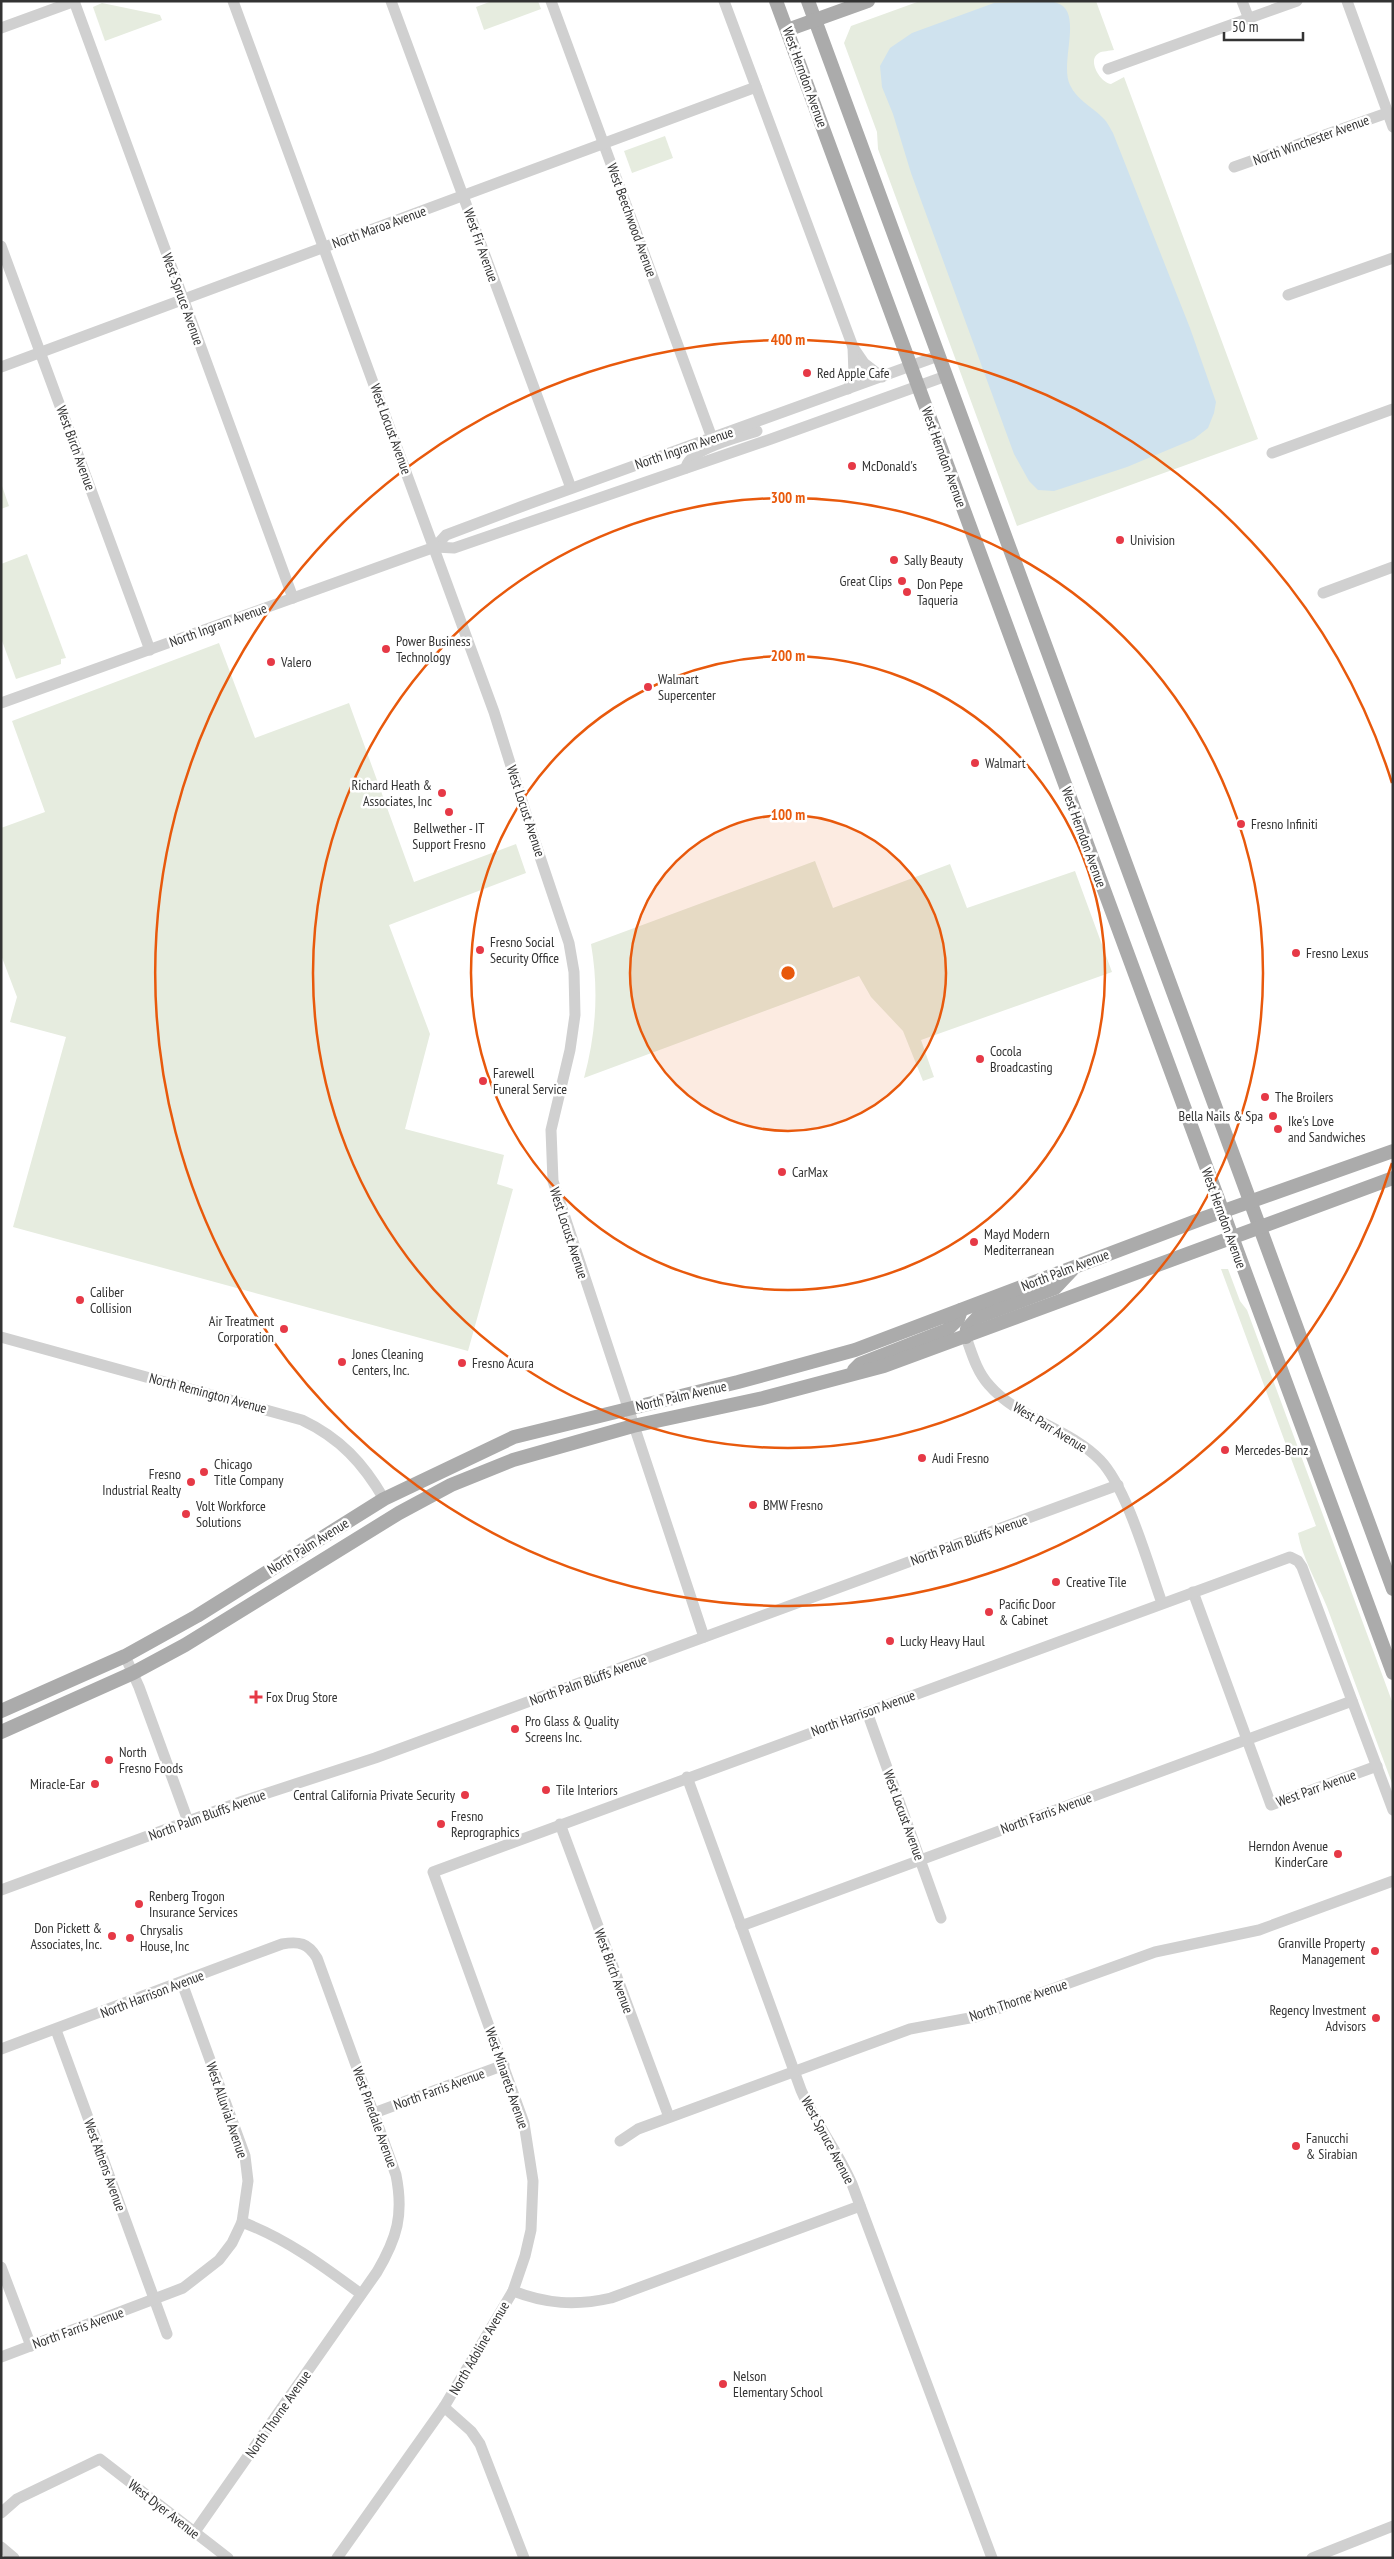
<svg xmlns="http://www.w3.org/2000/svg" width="1394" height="2559" font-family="'PT Sans Narrow',sans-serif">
<rect width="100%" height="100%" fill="#fff"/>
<g fill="#e6ecdf">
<polygon points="492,1 538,1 541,9 484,30 476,7"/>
<path d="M920,1H1096L1114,50C1110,51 1102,51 1099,53C1086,60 1101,83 1111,84L1124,77L1258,439L1017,526L878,149L877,132L844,43L851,26Z"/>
<polygon points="102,3 160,15 162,20 105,41 93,7"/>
<polygon points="665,136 673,158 632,173 624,151"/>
<polygon points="1,483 9,506 1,509"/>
<polygon points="27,554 66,658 61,659 61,664 16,679 1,638 1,564"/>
<polygon points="219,643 255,738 349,703 414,882 516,844 526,873 389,925 430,1034 405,1129 504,1155 497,1184 513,1189 468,1351 13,1227 66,1037 10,1022 17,997 1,955 1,828 45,812 12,721"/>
<path d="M815,861L833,908L950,864L967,908L1075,871L1112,972L921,1040L934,1077L923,1081L903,1031L871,997L859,976L584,1078C596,1034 599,990 591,944Z"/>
<path d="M1221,1269H1228L1240,1301L1247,1310L1393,1704V1786C1371,1726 1349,1667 1327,1607C1317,1582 1302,1558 1298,1533L1316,1526Z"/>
</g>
<path fill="#cfe2ee" d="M1042,2C1046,2 1053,1 1057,3C1084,11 1059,64 1070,85C1077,100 1091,106 1102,117C1107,121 1110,128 1113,133L1190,328L1216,402L1214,413L1208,428L1194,439L1127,467L1054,491L1038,490L1029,481L1014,454L911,173L893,114L882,87L880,66L890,48L912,33L994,3Z"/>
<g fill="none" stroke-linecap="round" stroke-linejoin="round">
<g stroke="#d0d0d0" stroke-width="11">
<polyline points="74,1 293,598"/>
<polyline points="233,1 494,712 533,836 569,943 574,972 575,1015 570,1050 551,1130 553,1181 704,1637"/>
<polyline points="391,1 571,488"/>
<polyline points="551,1 712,438"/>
<polyline points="724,1 853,347 864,363 882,377"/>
<polyline points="1242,1 1249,19"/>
<polyline points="1347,1 1393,127"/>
<polyline points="1,28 75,1"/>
<polyline points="1108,69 1297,1"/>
<polyline points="1234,167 1387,113"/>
<polyline points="1,246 150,650"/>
<polyline points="1288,295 1393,258"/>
<polyline points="1,367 756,87"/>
<polyline points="848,389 854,375 853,347"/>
<polyline points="1272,453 1393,409"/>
<path d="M686,468C688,449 740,437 757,431"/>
<polyline points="435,547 446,535 523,506 938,356"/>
<polyline points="1323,593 1393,567"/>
<polyline points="1,703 418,553 435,547 454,548 771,439 946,376"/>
<path d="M1,1337L302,1420C340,1438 363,1463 384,1499"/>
<path d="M966,1337C972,1354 977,1372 989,1385C1017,1418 1069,1428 1100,1460C1127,1488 1148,1564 1162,1603"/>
<polyline points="1193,1592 1271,1805 1377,1766"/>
<polyline points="125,1656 139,1687 188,1821"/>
<polyline points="867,1712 941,1918"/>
<path d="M687,1777L801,2090C815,2123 838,2151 852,2184L992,2558"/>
<polyline points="560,1824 669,2117"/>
<polyline points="1,1890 243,1801 375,1758 1118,1485"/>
<polyline points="741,1926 1352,1701"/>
<path d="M182,1983L245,2156L248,2181L242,2222C287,2239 323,2266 361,2294"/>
<polyline points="56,2030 167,2334"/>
<path d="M1,2049L282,1944C299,1941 308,1943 317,1958L396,2175C404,2215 397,2238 377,2272L194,2533"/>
<polyline points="374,2113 504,2065"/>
<polyline points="620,2141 638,2129 910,2029 975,2017 1155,1952 1259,1930 1393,1881"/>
<polyline points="1,2267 31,2346"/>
<path d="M513,2291C546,2304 576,2306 611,2298L860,2206"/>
<polyline points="1,2357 183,2288 219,2260 232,2243 242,2222"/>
<polyline points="444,2407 471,2431 480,2444 524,2558"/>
<polyline points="1,2513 17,2499 100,2459 228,2558"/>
<polyline points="1,2547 14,2558"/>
<polyline points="337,2558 444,2407 513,2291 525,2256 531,2230 533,2181 524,2123 433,1872 1290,1557 1298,1561 1302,1567 1393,1810"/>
<polyline points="1312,2558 1393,2526"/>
</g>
<g stroke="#ababab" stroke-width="14">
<polyline points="776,1 1393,1673"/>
<polyline points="808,1 1393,1589"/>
<polyline points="787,30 868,1"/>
<polyline points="966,1337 967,1329 978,1317 1055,1288 1072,1270"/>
<polyline points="854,1370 860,1364 947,1330 958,1319 961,1310"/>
<polyline points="1,1711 125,1656 197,1616 384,1499 514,1437 738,1382 855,1350 1204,1218 1393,1151"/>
<polyline points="1,1732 133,1673 185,1645 399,1513 451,1485 513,1460 633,1426 763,1398 884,1366 1393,1178"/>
</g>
</g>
<circle cx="788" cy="973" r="158" fill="#e8590c" fill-opacity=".12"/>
<g fill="none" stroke="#e8590c" stroke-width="2.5">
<circle cx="788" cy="973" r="158"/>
<circle cx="788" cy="973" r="317"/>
<circle cx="788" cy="973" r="475"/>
<path d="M1392 1163A633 633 0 1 1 1392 783"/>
</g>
<g fill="#e63946" stroke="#fff" stroke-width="2">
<circle cx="807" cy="373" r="5"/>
<circle cx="852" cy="466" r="5"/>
<circle cx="1120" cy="540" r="5"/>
<circle cx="894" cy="560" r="5"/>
<circle cx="902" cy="581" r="5"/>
<circle cx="907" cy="592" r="5"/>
<circle cx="386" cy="649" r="5"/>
<circle cx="271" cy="662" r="5"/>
<circle cx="648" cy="687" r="5"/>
<circle cx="975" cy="763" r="5"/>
<circle cx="442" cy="793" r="5"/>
<circle cx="449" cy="812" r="5"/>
<circle cx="1241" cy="824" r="5"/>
<circle cx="480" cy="950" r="5"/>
<circle cx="1296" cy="953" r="5"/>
<circle cx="980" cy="1059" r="5"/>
<circle cx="483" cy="1081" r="5"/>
<circle cx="1265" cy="1097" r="5"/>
<circle cx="1273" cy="1116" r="5"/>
<circle cx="1278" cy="1129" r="5"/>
<circle cx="782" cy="1172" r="5"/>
<circle cx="974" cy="1242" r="5"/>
<circle cx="80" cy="1300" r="5"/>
<circle cx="284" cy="1329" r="5"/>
<circle cx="342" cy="1362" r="5"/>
<circle cx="462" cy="1363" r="5"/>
<circle cx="1225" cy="1450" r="5"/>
<circle cx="922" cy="1458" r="5"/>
<circle cx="204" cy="1472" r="5"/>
<circle cx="191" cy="1482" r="5"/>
<circle cx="753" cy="1505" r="5"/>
<circle cx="186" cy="1514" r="5"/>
<circle cx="1056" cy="1582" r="5"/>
<circle cx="989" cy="1612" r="5"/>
<circle cx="890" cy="1641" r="5"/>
<path d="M253.5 1689.5h5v5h5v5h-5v5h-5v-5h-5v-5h5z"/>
<circle cx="515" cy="1729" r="5"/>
<circle cx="109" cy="1760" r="5"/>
<circle cx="95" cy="1784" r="5"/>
<circle cx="546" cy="1790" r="5"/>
<circle cx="465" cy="1795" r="5"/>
<circle cx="441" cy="1824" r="5"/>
<circle cx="1338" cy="1854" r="5"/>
<circle cx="139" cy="1904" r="5"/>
<circle cx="112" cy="1936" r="5"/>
<circle cx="130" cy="1938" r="5"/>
<circle cx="1375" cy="1951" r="5"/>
<circle cx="1376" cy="2018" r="5"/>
<circle cx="1296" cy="2146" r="5"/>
<circle cx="723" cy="2384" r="5"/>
</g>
<g text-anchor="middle" stroke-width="5" stroke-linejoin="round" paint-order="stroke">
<g font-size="14" fill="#333" stroke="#fff">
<text transform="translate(805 77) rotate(70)" y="5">West Herndon Avenue</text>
<text transform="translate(1311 140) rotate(-20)" y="5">North Winchester Avenue</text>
<text transform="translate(632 220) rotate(70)" y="5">West Beechwood Avenue</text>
<text transform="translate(379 227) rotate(-20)" y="5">North Maroa Avenue</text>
<text transform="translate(481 245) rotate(70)" y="5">West Fir Avenue</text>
<text transform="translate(183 299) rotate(70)" y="5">West Spruce Avenue</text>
<text transform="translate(391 429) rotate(70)" y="5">West Locust Avenue</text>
<text transform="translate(76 448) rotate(70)" y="5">West Birch Avenue</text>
<text transform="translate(684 448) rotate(-19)" y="5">North Ingram Avenue</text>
<text transform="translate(944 457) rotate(70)" y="5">West Herndon Avenue</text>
<text transform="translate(218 625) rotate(-20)" y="5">North Ingram Avenue</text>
<text transform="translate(526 811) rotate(72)" y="5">West Locust Avenue</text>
<text transform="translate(1084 837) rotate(70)" y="5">West Herndon Avenue</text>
<text transform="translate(1224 1218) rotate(70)" y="5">West Herndon Avenue</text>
<text transform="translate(569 1233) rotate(72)" y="5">West Locust Avenue</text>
<text transform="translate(1065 1270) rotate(-21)" y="5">North Palm Avenue</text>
<text transform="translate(208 1393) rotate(15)" y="5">North Remington Avenue</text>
<text transform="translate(681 1396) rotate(-13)" y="5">North Palm Avenue</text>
<text transform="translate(1050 1427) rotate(31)" y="5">West Parr Avenue</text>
<text transform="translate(969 1540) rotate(-20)" y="5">North Palm Bluffs Avenue</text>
<text transform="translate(308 1546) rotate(-32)" y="5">North Palm Avenue</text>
<text transform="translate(588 1680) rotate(-20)" y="5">North Palm Bluffs Avenue</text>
<text transform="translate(863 1713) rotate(-20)" y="5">North Harrison Avenue</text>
<text transform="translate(1316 1788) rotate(-20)" y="5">West Parr Avenue</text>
<text transform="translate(1046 1813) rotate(-20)" y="5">North Farris Avenue</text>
<text transform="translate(207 1815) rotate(-20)" y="5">North Palm Bluffs Avenue</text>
<text transform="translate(904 1815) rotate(70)" y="5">West Locust Avenue</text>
<text transform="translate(614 1971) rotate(70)" y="5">West Birch Avenue</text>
<text transform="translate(152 1994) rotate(-21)" y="5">North Harrison Avenue</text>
<text transform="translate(1018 2000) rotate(-19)" y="5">North Thorne Avenue</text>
<text transform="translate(507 2078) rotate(71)" y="5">West Minarets Avenue</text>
<text transform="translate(439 2089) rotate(-20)" y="5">North Farris Avenue</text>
<text transform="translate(227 2110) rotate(71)" y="5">West Alluvial Avenue</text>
<text transform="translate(375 2117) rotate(70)" y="5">West Pinedale Avenue</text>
<text transform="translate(828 2140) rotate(62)" y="5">West Spruce Avenue</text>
<text transform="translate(105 2165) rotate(70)" y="5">West Athens Avenue</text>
<text transform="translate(78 2328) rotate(-20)" y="5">North Farris Avenue</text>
<text transform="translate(479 2348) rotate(-60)" y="5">North Adoline Avenue</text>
<text transform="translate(278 2414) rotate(-55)" y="5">North Thorne Avenue</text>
<text transform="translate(164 2509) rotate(38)" y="5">West Dyer Avenue</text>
</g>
<g font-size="14" fill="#333" stroke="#fff" text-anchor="start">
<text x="817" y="378">Red Apple Cafe</text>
<text x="862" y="471">McDonald's</text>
<text x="1130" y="545">Univision</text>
<text x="904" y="565">Sally Beauty</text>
<text x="892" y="586" text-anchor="end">Great Clips</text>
<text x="917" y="589">Don Pepe<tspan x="917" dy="16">Taqueria</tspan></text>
<text x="396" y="646">Power Business<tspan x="396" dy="16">Technology</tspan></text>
<text x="281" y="667">Valero</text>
<text x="658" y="684">Walmart<tspan x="658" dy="16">Supercenter</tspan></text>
<text x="985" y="768">Walmart</text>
<text x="432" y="790" text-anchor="end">Richard Heath &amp;<tspan x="432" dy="16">Associates, Inc</tspan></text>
<text x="1251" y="829">Fresno Infiniti</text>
<text x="449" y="833" text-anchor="middle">Bellwether - IT<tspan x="449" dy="16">Support Fresno</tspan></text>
<text x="490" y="947">Fresno Social<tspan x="490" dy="16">Security Office</tspan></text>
<text x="1306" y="958">Fresno Lexus</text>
<text x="990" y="1056">Cocola<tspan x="990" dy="16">Broadcasting</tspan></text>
<text x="493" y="1078">Farewell<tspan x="493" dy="16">Funeral Service</tspan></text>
<text x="1275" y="1102">The Broilers</text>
<text x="1263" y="1121" text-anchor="end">Bella Nails &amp; Spa</text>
<text x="1288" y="1126">Ike's Love<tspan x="1288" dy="16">and Sandwiches</tspan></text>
<text x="792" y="1177">CarMax</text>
<text x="984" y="1239">Mayd Modern<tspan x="984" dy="16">Mediterranean</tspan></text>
<text x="90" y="1297">Caliber<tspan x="90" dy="16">Collision</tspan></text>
<text x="274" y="1326" text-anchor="end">Air Treatment<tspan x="274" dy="16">Corporation</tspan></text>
<text x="352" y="1359">Jones Cleaning<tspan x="352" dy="16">Centers, Inc.</tspan></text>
<text x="472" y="1368">Fresno Acura</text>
<text x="1235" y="1455">Mercedes-Benz</text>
<text x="932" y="1463">Audi Fresno</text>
<text x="214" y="1469">Chicago<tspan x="214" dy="16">Title Company</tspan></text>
<text x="181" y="1479" text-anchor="end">Fresno<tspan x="181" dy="16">Industrial Realty</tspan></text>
<text x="763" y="1510">BMW Fresno</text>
<text x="196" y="1511">Volt Workforce<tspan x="196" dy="16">Solutions</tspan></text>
<text x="1066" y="1587">Creative Tile</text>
<text x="999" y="1609">Pacific Door<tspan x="999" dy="16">&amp; Cabinet</tspan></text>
<text x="900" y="1646">Lucky Heavy Haul</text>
<text x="266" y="1702">Fox Drug Store</text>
<text x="525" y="1726">Pro Glass &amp; Quality<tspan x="525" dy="16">Screens Inc.</tspan></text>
<text x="119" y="1757">North<tspan x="119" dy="16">Fresno Foods</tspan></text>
<text x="85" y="1789" text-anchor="end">Miracle-Ear</text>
<text x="556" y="1795">Tile Interiors</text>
<text x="455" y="1800" text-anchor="end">Central California Private Security</text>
<text x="451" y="1821">Fresno<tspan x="451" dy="16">Reprographics</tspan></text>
<text x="1328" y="1851" text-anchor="end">Herndon Avenue<tspan x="1328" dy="16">KinderCare</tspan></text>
<text x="149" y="1901">Renberg Trogon<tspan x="149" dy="16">Insurance Services</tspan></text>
<text x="102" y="1933" text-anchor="end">Don Pickett &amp;<tspan x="102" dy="16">Associates, Inc.</tspan></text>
<text x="140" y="1935">Chrysalis<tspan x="140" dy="16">House, Inc</tspan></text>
<text x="1365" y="1948" text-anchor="end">Granville Property<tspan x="1365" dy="16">Management</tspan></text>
<text x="1366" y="2015" text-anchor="end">Regency Investment<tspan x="1366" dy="16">Advisors</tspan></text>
<text x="1306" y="2143">Fanucchi<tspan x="1306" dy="16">&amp; Sirabian</tspan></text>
<text x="733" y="2381">Nelson<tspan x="733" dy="16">Elementary School</tspan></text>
</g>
</g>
<circle cx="788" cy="973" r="8" fill="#e8590c" stroke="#fff" stroke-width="2.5"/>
<g font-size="15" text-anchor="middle" font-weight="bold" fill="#e8590c" stroke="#fff" stroke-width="5" stroke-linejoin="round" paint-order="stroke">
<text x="788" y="345">400 m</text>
<text x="788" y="503">300 m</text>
<text x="788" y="661">200 m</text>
<text x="788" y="820">100 m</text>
</g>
<rect width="1394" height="2559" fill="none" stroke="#333333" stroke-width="5"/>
<path d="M1224 32v8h79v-8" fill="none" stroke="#333333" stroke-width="2.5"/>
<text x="1232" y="32" font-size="15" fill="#333333" stroke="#ffffff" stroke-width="4" paint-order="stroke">50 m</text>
</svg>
